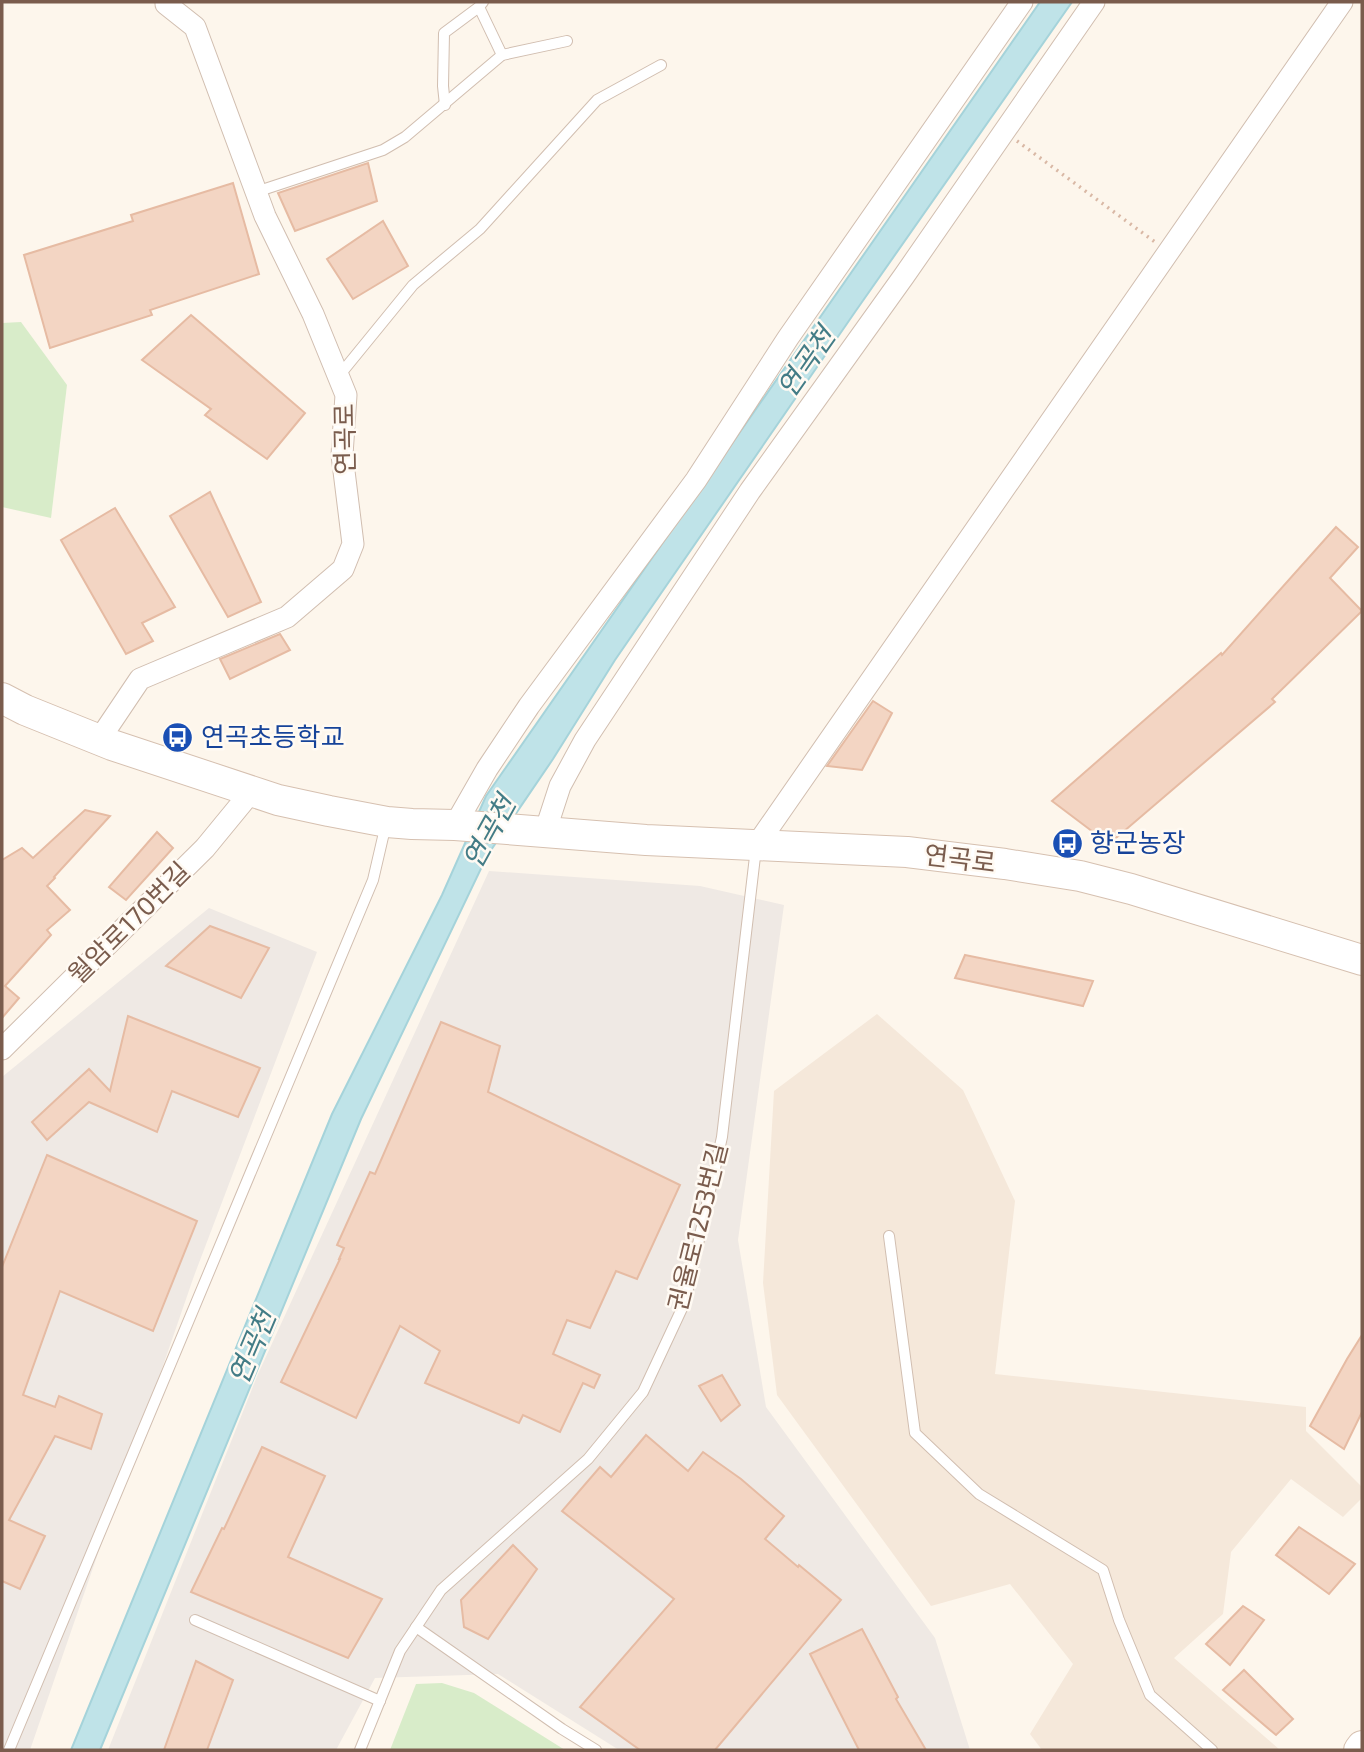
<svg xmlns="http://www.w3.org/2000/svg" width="1364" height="1752" font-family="'Exo 2','Noto Sans KR',sans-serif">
<rect width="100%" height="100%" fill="#fdf6ec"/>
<polygon fill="#f5e8da" points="877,1014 963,1090 1015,1201 995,1374 1306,1407 1306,1431 1362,1487 1362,1498 1343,1517 1291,1479 1231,1552 1223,1614 1174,1658 1280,1750 1042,1750 1030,1734 1073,1664 1010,1584 931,1606 777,1395 763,1283 774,1091"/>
<g fill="#efe9e4">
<polygon points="489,871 700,886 784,905 738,1240 766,1407 935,1638 970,1750 619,1750 498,1674 375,1678 336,1750 108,1750 258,1374"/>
<polygon points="209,908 317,952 194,1276 30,1750 2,1750 2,1077"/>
</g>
<g fill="#d8ecc9">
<polygon points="21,322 67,385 51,518 2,507 2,323"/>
<polygon points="442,1683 474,1693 565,1750 390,1750 416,1684"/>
</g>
<polygon fill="#bfe3e8" stroke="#a5d3da" stroke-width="2" points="1040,2 1072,2 855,312 615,660 553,759 487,856 361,1119 100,1750 71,1750 332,1114 442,895 486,796"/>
<g fill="#f3d5c3" stroke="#e6bba3" stroke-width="2">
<polygon points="368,163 377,201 295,231 278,193"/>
<polygon points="233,183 259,274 150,310 152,315 50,348 24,255 133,221 131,215"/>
<polygon points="383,221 408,266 353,299 327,259"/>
<polygon points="191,315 305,413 267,459 205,415 211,409 142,360"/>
<polygon points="210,492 261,602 228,617 170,516"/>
<polygon points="115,508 175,607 142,623 153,641 126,654 61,540"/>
<polygon points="1336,527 1358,547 1330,578 1362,611 1272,699 1275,702 1109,844 1052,801 1221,653 1222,655"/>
<polygon points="280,634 290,650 230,679 220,659"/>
<polygon points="873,701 892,713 862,770 827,766"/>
<polygon points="85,810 110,816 54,877 55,878 47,886 70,910 47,930 51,935 5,986 19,998 2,1018 2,860 22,848 33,858"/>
<polygon points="157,832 173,848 126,900 109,887"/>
<polygon points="210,926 269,948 241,998 166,966"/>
<polygon points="965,955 1093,981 1083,1006 955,978"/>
<polygon points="128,1016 260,1068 238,1117 172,1091 157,1132 89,1102 47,1140 32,1122 89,1069 110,1091"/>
<polygon points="441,1022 500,1046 488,1092 680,1185 637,1279 616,1271 590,1328 567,1320 553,1354 600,1375 594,1388 583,1383 560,1432 523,1415 519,1423 425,1383 440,1351 400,1326 356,1418 281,1382 340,1259 339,1259 344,1248 337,1245 370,1172 375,1174"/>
<polygon points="47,1155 197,1221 153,1331 60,1291 23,1395 55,1407 59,1396 102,1414 91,1449 55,1436 9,1520 45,1536 20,1589 2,1581 2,1267"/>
<polygon points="1362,1335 1362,1412 1344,1449 1310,1426 1347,1359"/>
<polygon points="722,1375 740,1405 721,1421 699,1386"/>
<polygon points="646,1435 688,1471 703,1452 741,1479 784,1516 765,1539 798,1567 799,1565 841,1600 715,1750 640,1750 580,1707 674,1599 562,1511 600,1467 611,1477"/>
<polygon points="262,1447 325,1476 288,1557 382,1599 348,1658 191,1592 222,1528 224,1529"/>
<polygon points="1299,1527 1355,1564 1329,1594 1276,1555"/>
<polygon points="513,1545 537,1569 488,1639 464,1627 461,1600"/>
<polygon points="1243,1606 1264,1620 1230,1665 1206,1644"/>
<polygon points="862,1629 898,1697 896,1699 926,1750 859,1750 810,1654"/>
<polygon points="196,1661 233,1680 207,1750 164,1750"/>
<polygon points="1244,1670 1293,1719 1276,1735 1223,1690"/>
</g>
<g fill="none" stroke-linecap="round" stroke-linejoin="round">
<defs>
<g id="lane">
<polyline points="479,7 502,55"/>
<polyline points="445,105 443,86 444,33 479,7 483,2"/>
<polyline points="256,192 383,150 405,137 502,55 567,41"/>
<polyline points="338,377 413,285 480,229 597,100 661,65"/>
<polyline points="889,1236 915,1433 979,1494 1103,1570 1119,1620 1150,1695 1212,1750"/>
<polyline points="195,1620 380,1701"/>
<polyline points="416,1627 562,1729 596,1750"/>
<polyline points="9,1750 373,880 386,824"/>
<polyline points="360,1750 400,1651 441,1590 588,1459 643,1392 685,1302 722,1137 756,848"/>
</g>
<g id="street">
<polyline points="99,740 140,679 287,617 343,569 353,544 342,455 346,395 313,314 265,216 195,27 166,4 166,2"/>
<polyline points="455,825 487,769 529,706 696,480 788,338 1022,2"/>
<polyline points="545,832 560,786 585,740 750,491 904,276 1094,2"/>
<polyline points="756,846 1342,2"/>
<polyline points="2,1049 205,848 251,792"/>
</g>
<g id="secondary">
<polyline points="2,698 25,710 112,745 278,800 329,811 387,822 412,824 455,825 646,840 907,852 1005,864 1080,876 1131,889 1362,960"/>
<polyline points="1359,1750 1362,1746"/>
</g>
</defs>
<use href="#lane" stroke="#d1beb0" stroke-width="12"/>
<use href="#street" stroke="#d1beb0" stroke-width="23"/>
<use href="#secondary" stroke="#d6c0b0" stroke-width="32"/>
<polyline stroke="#d9b8a5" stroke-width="3.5" stroke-dasharray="2 5" stroke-linecap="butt" points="1017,141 1155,242"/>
<use href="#lane" stroke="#fff" stroke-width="10"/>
<use href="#street" stroke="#fff" stroke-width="21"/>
<use href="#secondary" stroke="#fff" stroke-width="30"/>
</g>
<defs>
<symbol id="bus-disc" viewBox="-11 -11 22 22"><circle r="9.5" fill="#1a4fb4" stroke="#fffaf3"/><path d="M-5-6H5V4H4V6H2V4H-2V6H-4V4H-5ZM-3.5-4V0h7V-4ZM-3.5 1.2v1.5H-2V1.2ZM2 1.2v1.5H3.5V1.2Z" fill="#fff"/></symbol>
</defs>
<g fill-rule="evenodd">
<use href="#bus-disc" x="160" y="720" width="35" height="35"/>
<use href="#bus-disc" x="1050" y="826" width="35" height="35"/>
</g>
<g text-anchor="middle" stroke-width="5" stroke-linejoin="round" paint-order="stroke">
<g font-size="26" fill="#7a5c4d" stroke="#fffaf3">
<text transform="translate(345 439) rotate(-91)" y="9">연곡로</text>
<text transform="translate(960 859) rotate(7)" y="9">연곡로</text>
<text transform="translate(129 923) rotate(-45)" y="9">월암로170번길</text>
<text transform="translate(698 1227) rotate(-76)" y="9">권율로1253번길</text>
</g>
<g font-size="26" fill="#164399" stroke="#fffaf3" text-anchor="start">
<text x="201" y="746">연곡초등학교</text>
<text x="1090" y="852">향군농장</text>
</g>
<g font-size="28" font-style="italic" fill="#437c86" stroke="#fffaf3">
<text transform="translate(806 362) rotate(-55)" y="10">연곡천</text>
<text transform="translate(489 832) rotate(-61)" y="10">연곡천</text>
<text transform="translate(252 1347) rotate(-67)" y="10">연곡천</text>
</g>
</g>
<rect width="1364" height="1752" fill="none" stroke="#7a5c4d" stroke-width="7"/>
</svg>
